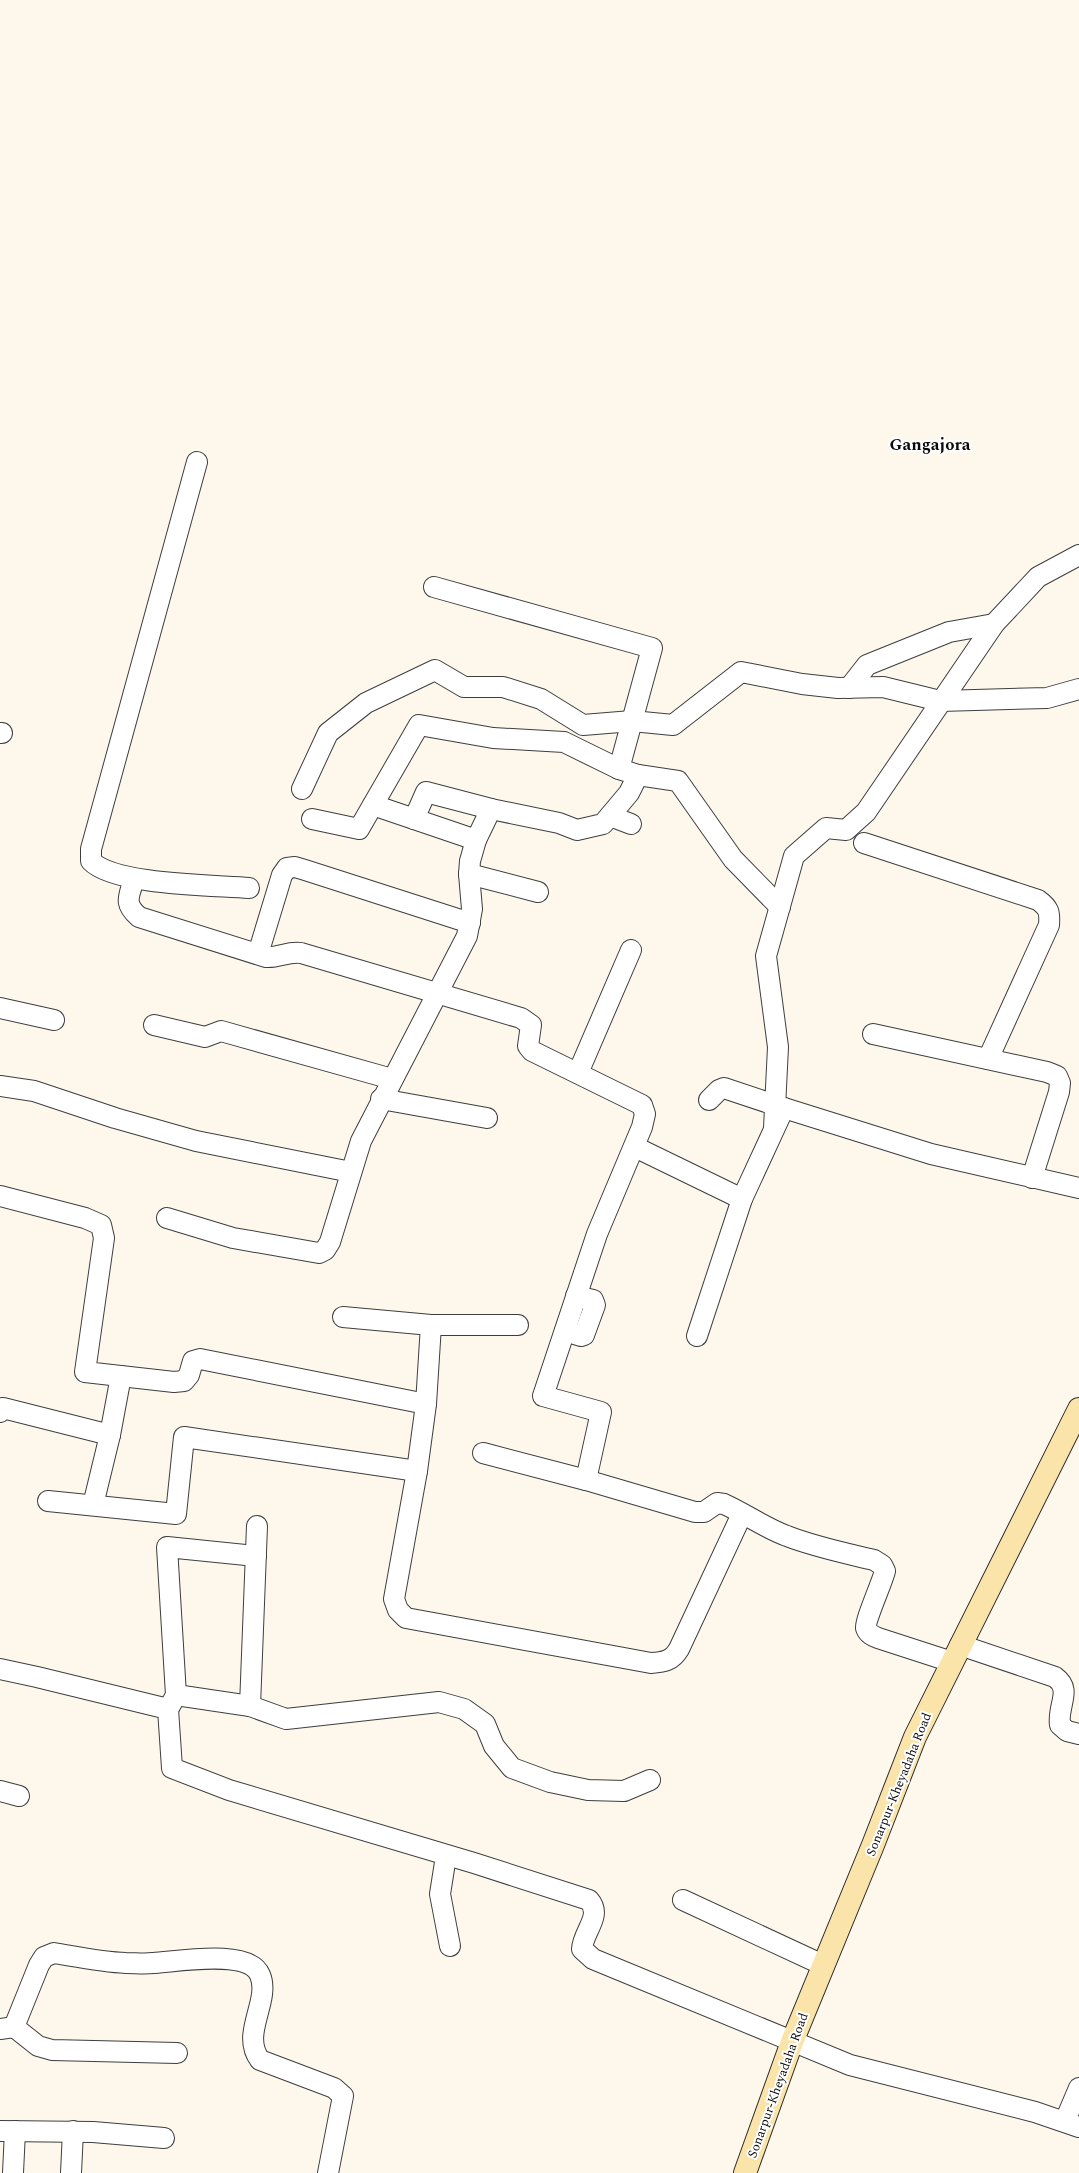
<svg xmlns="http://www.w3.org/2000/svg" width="1079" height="2173" font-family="Spectral,serif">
<rect width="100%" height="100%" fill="#fef7eb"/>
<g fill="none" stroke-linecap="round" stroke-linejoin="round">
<defs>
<g id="minor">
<path d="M197,462L91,849V861C114,885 213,885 249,888"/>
<polyline points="434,587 652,648 619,769"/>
<polyline points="849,688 867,665 949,632 994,624"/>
<polyline points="0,733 2,733"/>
<polyline points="638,775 678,781 733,859 780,907"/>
<polyline points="302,789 328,733 366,703 435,670 464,687 503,687 541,699 583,725 632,721 673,725 741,672 802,684 838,688 883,687 940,701 1047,698 1079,689"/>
<polyline points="373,805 476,840 491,809"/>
<polyline points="610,816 631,824"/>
<polyline points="312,819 359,829 419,725 493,738 564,742 619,769 638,775 629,793 603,824 577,830 559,823 491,809 426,792 414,819"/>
<path d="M864,843L1038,900C1049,908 1050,912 1049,925L988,1059"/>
<polyline points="469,874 538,892"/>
<path d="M134,879C129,897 123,903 139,917L266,957C279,958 288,951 301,953L521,1018L531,1025L528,1046L532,1051L642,1105L645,1114L642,1127L597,1234L543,1396L601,1412L586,1480L695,1512H704L717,1503L724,1504C746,1514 765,1528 787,1536C815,1547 845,1553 874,1560L882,1565L885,1571C882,1583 865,1620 866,1628C868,1634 873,1636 878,1638L952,1662"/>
<polyline points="258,954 282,875 287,868 295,867 305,870 470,923"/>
<polyline points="0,1008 54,1020"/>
<polyline points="154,1025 205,1037 221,1031 392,1079"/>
<polyline points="873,1034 1047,1072 1057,1076 1060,1083 1059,1092 1032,1178"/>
<polyline points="578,1073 631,950"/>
<polyline points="0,1086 34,1091 115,1118 196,1141 351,1172"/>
<polyline points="381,1099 487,1118"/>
<polyline points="709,1100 719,1090 724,1088 784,1108"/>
<polyline points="774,1128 778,1047 766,956 794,856 826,828 846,830 866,812 994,624 1038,577 1079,555"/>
<polyline points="635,1147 742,1199"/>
<polyline points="0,1196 85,1218 101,1225 104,1238 85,1372 174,1382 184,1381 189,1375 193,1361 200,1359 426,1404"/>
<polyline points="167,1218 233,1238 319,1253 325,1250 330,1242 361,1141 467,936 472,909 469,874 470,861 476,840"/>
<polyline points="343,1317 431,1325 518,1325"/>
<path d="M431,1325L426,1404L417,1471L394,1599L398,1610L406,1618L651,1663C664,1662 672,1661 679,1649L742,1514"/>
<polyline points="565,1331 581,1336 584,1335 595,1305 593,1300 576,1296"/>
<polyline points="697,1336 742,1199 784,1108 931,1154 1079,1188"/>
<polyline points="0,1412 3,1408 110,1435"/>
<polyline points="483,1453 586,1480"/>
<polyline points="48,1501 176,1514 184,1437 417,1471"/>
<polyline points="93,1505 110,1435 121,1376"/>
<path d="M960,1645L1055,1677C1073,1690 1057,1705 1060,1725L1067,1731L1079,1734"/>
<path d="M0,1669L37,1677L168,1709L172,1768L229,1790L474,1863L589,1900C603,1916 583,1931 582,1949L593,1959L850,2065L1035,2112L1079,2127"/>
<polyline points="176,1695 250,1706 286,1719 439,1702 464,1709 485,1724 494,1746 512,1768 550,1782 588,1790 624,1791 650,1780"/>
<polyline points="170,1706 176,1695 167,1547 256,1556"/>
<polyline points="250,1706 257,1526"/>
<polyline points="0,1791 19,1796"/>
<polyline points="446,1856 440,1894 450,1946"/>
<polyline points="683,1900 823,1965"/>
<polyline points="14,2027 38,2046 52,2050 177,2053"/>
<path d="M0,2029L14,2027L39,1965L44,1957L54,1953C78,1957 102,1962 126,1963C135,1963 145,1964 153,1963C176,1962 249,1948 260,1975C271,2001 240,2034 260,2060L334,2088L343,2096L328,2173"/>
<polyline points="1065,2121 1079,2088"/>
<polyline points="0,2131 93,2132 164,2138"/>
<polyline points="13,2173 15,2131"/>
<polyline points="71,2173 73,2131"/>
</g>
<polyline id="secondary" points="745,2173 792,2042 873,1845 915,1737 1079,1409"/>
</defs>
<use href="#minor" stroke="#3e3e3e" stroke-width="22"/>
<use href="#secondary" stroke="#2d2d2d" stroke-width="24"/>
<use href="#minor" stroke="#fff" stroke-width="20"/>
<use href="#secondary" stroke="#fae4aa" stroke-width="22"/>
</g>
<g text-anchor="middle" stroke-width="4" stroke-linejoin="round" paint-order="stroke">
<g font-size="13" fill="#0b0b0b" stroke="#fff">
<text transform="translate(898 1784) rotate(-68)" y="5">Sonarpur-Kheyadaha Road</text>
<text transform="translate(777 2085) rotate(-70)" y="5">Sonarpur-Kheyadaha Road</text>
</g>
<g font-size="17" font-weight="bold" fill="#0b0b0b" stroke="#fff">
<text x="930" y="450">Gangajora</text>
</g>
</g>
</svg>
